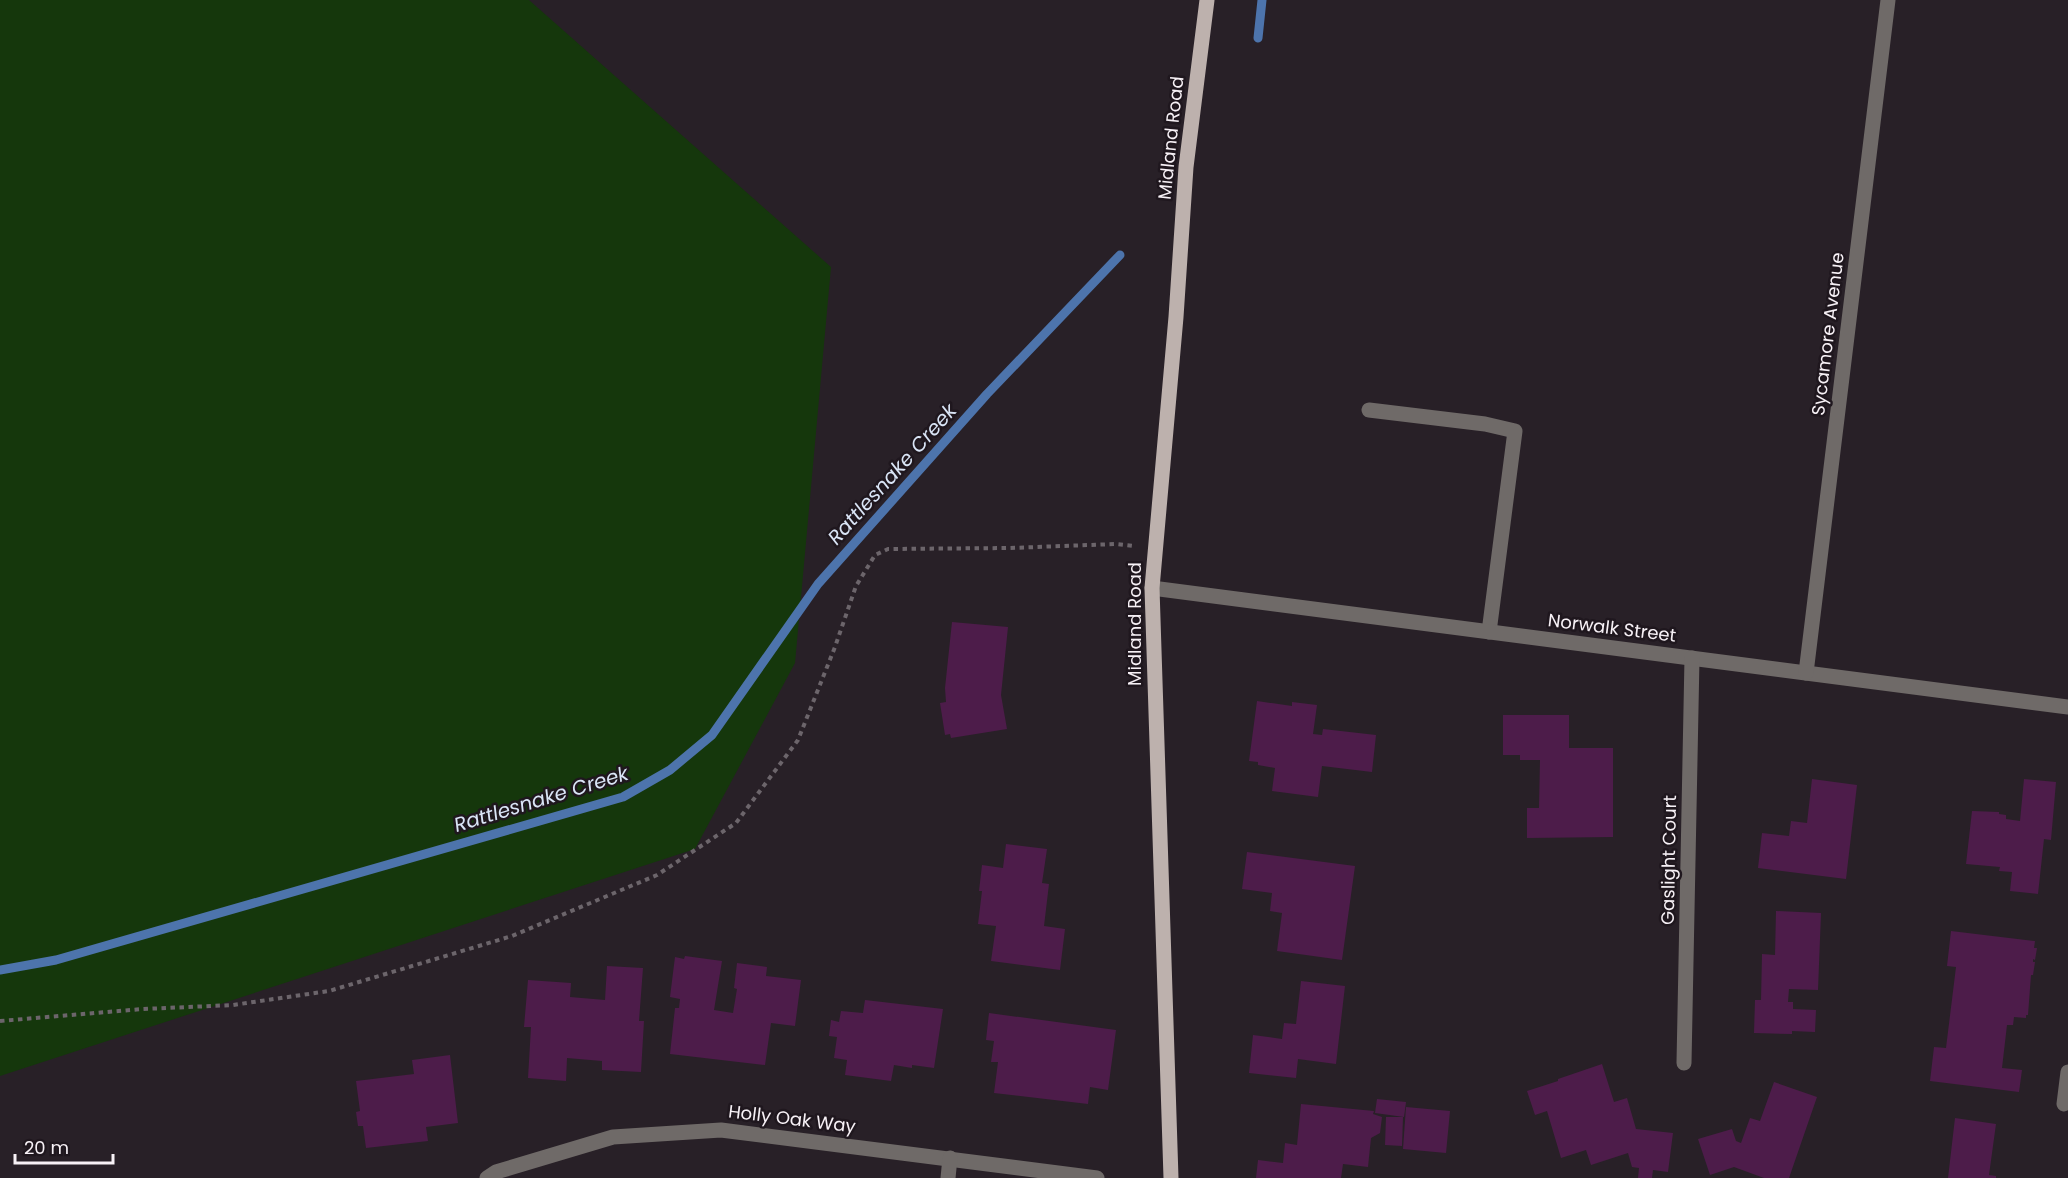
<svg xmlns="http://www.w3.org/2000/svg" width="2068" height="1178" font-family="Poppins,sans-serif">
<rect width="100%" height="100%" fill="#282027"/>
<polygon fill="#15370c" points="0,0 529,0 831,267 795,663 695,849 0,1076"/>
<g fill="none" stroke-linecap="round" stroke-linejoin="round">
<g stroke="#4d74ac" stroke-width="9">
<polyline points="1258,38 1262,0"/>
<polyline points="0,970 56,960 623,797 670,770 712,735 818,584 987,394 1120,255"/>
</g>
</g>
<g fill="#4d1c4a">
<polygon points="952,622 1008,627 1001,695 1007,729 951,738 950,734 945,735 940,703 946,702 945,688"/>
<polygon points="1257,701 1292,706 1292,702 1317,705 1313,734 1322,735 1323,729 1376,735 1372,772 1322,766 1318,797 1272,791 1275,768 1258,765 1258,762 1249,761"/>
<polygon points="1503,715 1569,715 1569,748 1613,748 1613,837 1527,838 1527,808 1539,808 1540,760 1520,760 1520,755 1503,755"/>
<polygon points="1812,779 1857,785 1846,879 1758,868 1762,833 1789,836 1791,821 1807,823"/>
<polygon points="2024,779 2056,782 2051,840 2044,839 2038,894 2010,891 2012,872 1999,871 2000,867 1966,864 1972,811 1999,812 1999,814 2006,815 2006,819 2020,821"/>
<polygon points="1006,844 1047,849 1042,883 1049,884 1044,926 1065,929 1060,970 991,961 996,926 978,924 982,891 979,891 982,865 1003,868"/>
<polygon points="1247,852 1355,866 1342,960 1277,951 1282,913 1270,911 1272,893 1242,889"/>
<polygon points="1776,911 1821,913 1818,990 1789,989 1788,1002 1793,1002 1793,1009 1816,1010 1815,1032 1792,1031 1792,1034 1754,1033 1755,1000 1761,1000 1762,954 1775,955"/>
<polygon points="1951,931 2035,941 2034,948 2037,948 2035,960 2033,959 2033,962 2035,962 2033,975 2031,975 2028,1015 2026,1015 2026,1018 2014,1017 2013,1025 2007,1025 2002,1068 2022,1070 2019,1092 1930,1081 1934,1047 1946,1048 1956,967 1947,966"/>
<polygon points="685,956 722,961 714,1010 733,1013 737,989 734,988 737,963 767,967 766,976 801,980 795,1026 771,1023 765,1065 670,1054 675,1008 679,1008 680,999 670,997 675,957 684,959"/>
<polygon points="607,966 643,968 639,1021 644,1021 641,1072 602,1070 602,1061 567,1058 566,1081 528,1078 531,1027 524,1027 528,980 571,983 570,997 605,1000"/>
<polygon points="1301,981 1345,986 1336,1064 1298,1059 1296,1078 1249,1073 1253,1035 1282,1039 1284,1023 1296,1024"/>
<polygon points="865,1000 943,1009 934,1068 912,1065 912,1068 894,1065 891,1081 845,1075 847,1060 834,1058 837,1037 829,1036 831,1020 839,1022 841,1011 863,1013"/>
<polygon points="989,1013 1116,1030 1108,1090 1090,1087 1088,1104 994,1093 998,1062 991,1062 994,1041 986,1040"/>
<polygon points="450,1055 458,1123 426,1127 428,1141 366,1148 363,1126 358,1126 356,1112 360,1111 356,1081 414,1074 412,1060"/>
<polygon points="1602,1064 1614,1102 1627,1098 1636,1129 1673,1133 1668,1172 1653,1170 1652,1178 1638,1178 1639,1168 1632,1167 1628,1153 1591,1165 1586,1150 1561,1158 1547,1111 1535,1115 1527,1091 1558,1081 1558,1079"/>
<polygon points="1774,1082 1817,1097 1789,1178 1764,1178 1734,1167 1710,1175 1698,1139 1732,1129 1736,1141 1741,1143 1750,1118 1760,1121"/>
<polygon points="1377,1099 1406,1102 1404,1117 1375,1113"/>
<polygon points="1301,1104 1374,1111 1373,1114 1382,1117 1380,1133 1371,1138 1368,1167 1343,1164 1341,1178 1256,1178 1258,1160 1283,1163 1285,1143 1297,1145"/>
<polygon points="1406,1107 1450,1111 1446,1153 1403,1149"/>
<polygon points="1386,1117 1403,1117 1402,1146 1385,1145"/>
<polygon points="1955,1118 1996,1124 1989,1175 1996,1176 1996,1178 1948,1178"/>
</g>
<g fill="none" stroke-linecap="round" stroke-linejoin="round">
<polyline stroke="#6c656b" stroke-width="4" stroke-dasharray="4.5 4.5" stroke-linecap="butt" points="0,1021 143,1009 233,1005 329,991 512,936 657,875 736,823 798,740 835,647 856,586 875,555 888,549 1010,548 1116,544 1134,546"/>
<g stroke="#6f6a68" stroke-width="15">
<polyline points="1369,410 1485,424 1515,431 1489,632"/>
<polyline points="1152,588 2068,707"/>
<polyline points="1806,673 1888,0"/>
<polyline points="1684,1063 1692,658"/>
<polyline points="2064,1104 2068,1072"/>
<polyline points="487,1178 496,1172 613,1137 721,1130 1097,1178"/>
<polyline points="948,1178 950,1158"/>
</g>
<polyline stroke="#bdb1ad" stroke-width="15" points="1171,1178 1152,588 1176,317 1186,167 1207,0"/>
</g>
<g text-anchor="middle" stroke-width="5" stroke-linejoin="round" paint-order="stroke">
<g font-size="18" fill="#f7f1f6" stroke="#1f171e">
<text transform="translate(1171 138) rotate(-84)" y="6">Midland Road</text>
<text transform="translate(1828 334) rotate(-83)" y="6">Sycamore Avenue</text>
<text transform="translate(1135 624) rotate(-90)" y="6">Midland Road</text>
<text transform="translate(1612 628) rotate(7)" y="6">Norwalk Street</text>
<text transform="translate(1669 860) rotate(-89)" y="6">Gaslight Court</text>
<text transform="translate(792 1119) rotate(7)" y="6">Holly Oak Way</text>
</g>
<g font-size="20" font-style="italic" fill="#dae5f6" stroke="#1f171e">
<text transform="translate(892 474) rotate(-48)" y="7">Rattlesnake Creek</text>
<text transform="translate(541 799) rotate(-17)" y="7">Rattlesnake Creek</text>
</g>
</g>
<path d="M15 1154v9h98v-9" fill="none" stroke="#f7f1f6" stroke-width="3"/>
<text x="24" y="1154" font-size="18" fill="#f7f1f6" stroke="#1f171e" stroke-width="4.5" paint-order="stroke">20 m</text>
</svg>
